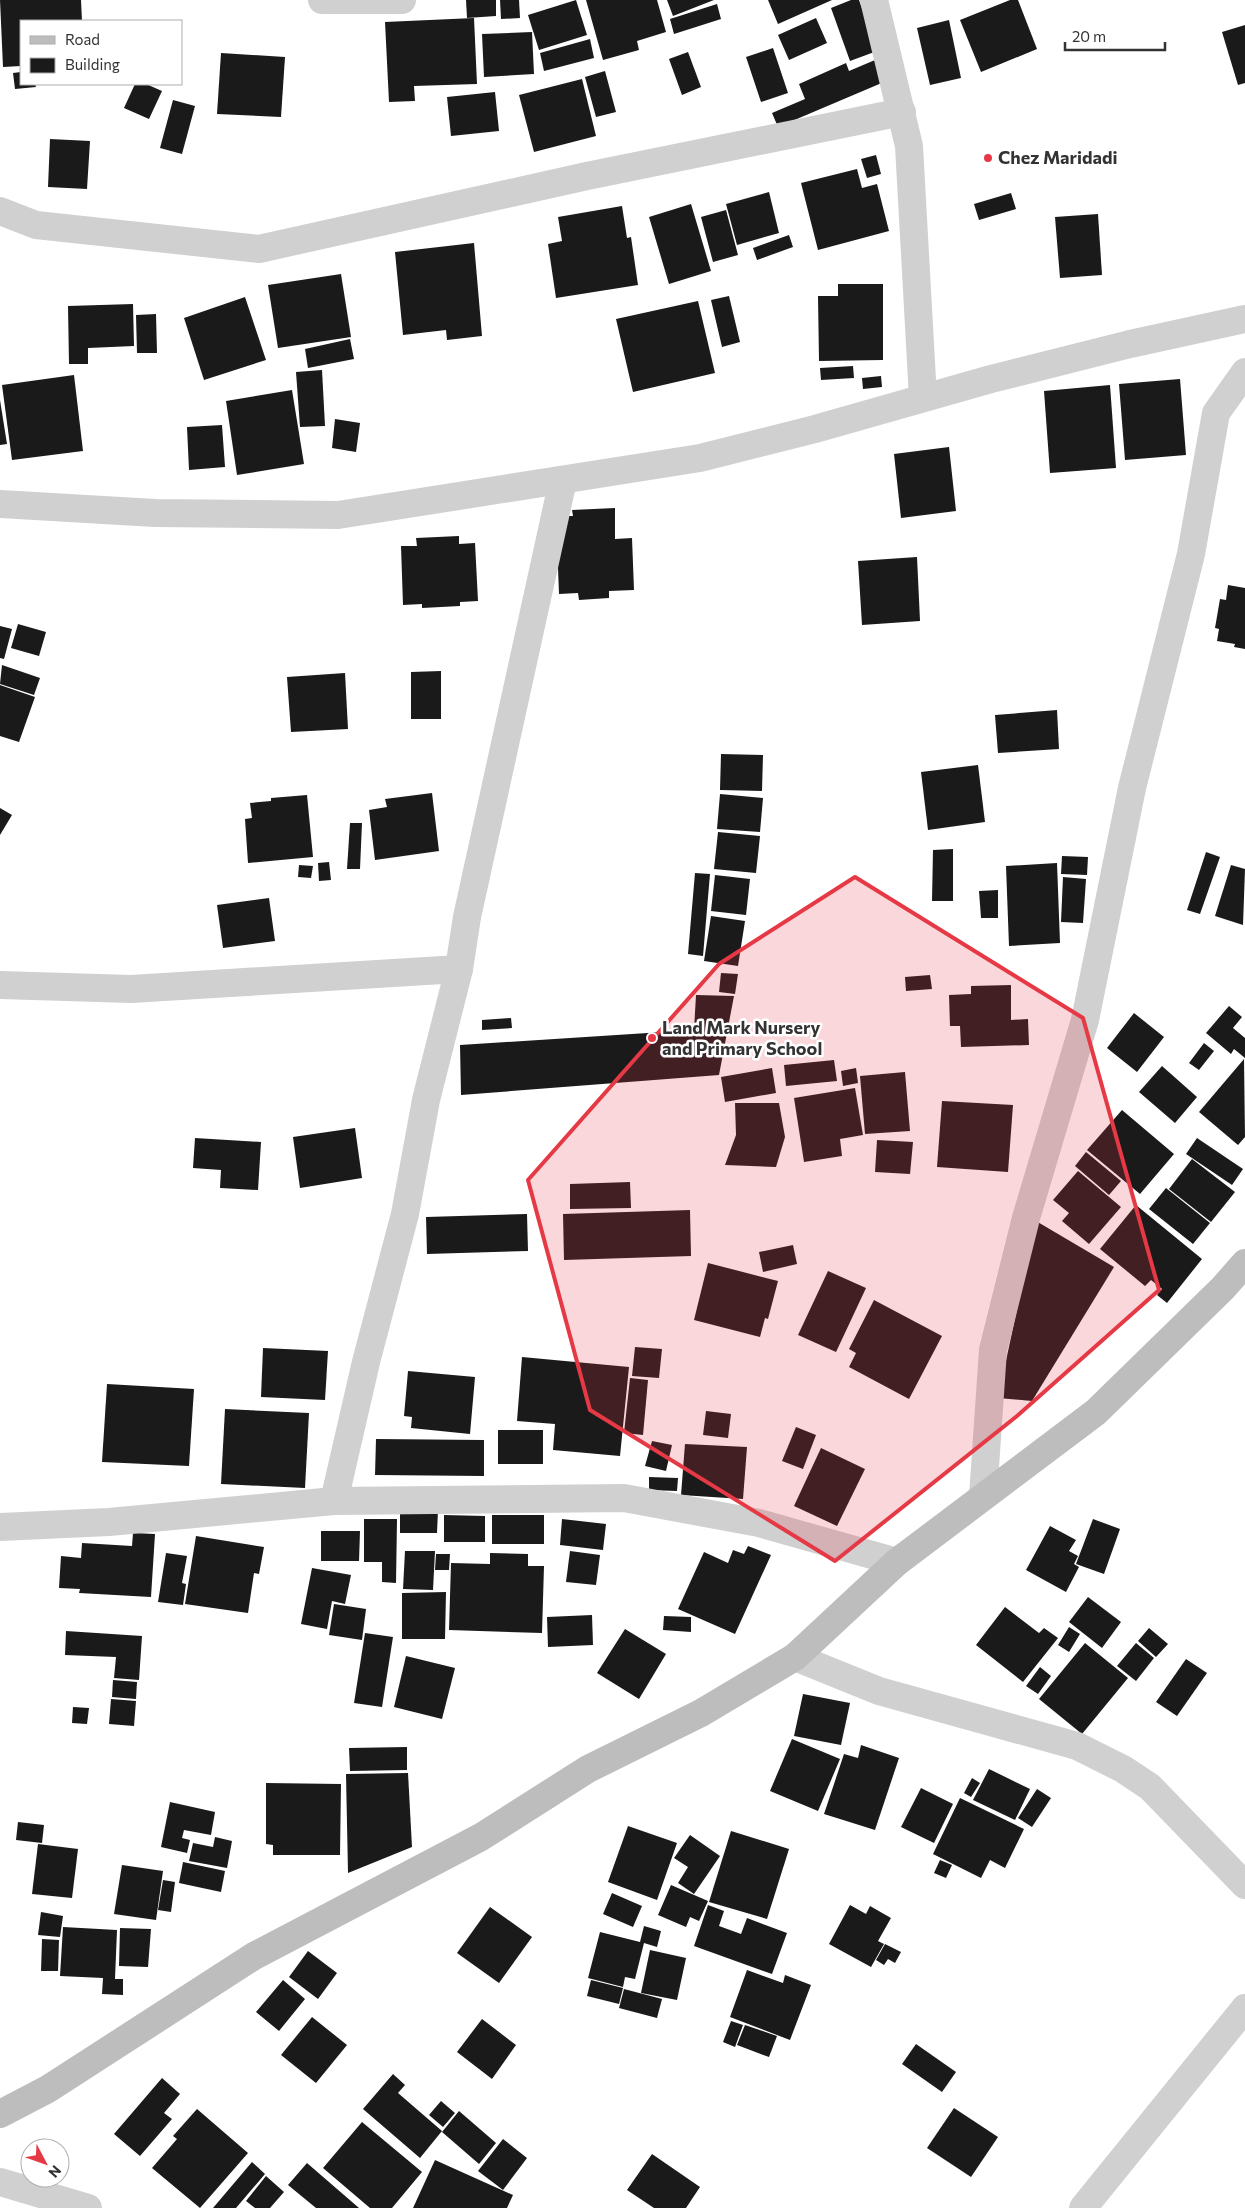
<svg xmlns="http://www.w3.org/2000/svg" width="1245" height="2208" font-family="Commissioner,sans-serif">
<rect width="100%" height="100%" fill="#fff"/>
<g fill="#1a1a1a">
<polygon points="0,0 81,0 82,21 21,21 21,66 3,67"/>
<polygon points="466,0 496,0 496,16 467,18"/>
<polygon points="500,0 519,0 520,18 501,19"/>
<polygon points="576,0 587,35 539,50 528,15"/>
<polygon points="586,0 657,0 666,32 637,41 639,50 603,60"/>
<polygon points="667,0 714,0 673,16"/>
<polygon points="768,0 832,0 778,24"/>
<polygon points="851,0 859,0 877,51 850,61 831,8"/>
<polygon points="1010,0 1018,0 1037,49 981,72 960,20"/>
<polygon points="717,4 721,19 674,34 670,19"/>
<polygon points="474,18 477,84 414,86 415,101 389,102 385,22"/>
<polygon points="816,18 827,43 789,60 778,35"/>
<polygon points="949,20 961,78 930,85 917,28"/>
<polygon points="1245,25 1245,83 1238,85 1222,32"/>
<polygon points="532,32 534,74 484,77 482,34"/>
<polygon points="590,39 594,58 544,71 540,53"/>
<polygon points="773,48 788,93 761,102 746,57"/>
<polygon points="688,52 701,87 682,95 669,59"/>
<polygon points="221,53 285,57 281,117 217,114"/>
<polygon points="875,60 884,82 778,127 772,113 805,99 799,84 846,63 849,71"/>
<polygon points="605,71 616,112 596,117 585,77"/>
<polygon points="21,72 21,84 35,84 36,87 15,89 13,73"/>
<polygon points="582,79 596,136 534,152 519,95"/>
<polygon points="135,84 146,84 162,91 149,119 124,108"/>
<polygon points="495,92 499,131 451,136 447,97"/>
<polygon points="173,100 195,106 182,154 160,148"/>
<polygon points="50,139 90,141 87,189 48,187"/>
<polygon points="876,155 881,174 867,178 861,159"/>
<polygon points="857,169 862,188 877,184 889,231 818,250 801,183"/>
<polygon points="769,192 779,233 737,245 726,204"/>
<polygon points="1011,193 1016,209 979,220 974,204"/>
<polygon points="691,204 711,271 669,284 649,217"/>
<polygon points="622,206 627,238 631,237 638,285 556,298 548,244 562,241 558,217"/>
<polygon points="726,210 738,255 713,262 701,217"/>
<polygon points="1098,214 1102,275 1060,278 1055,217"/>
<polygon points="789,235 793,247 757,260 753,248"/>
<polygon points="474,243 482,336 447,340 446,330 403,335 395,252"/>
<polygon points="341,274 351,337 278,348 268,285"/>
<polygon points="838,284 883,284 883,360 819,361 818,296 838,296"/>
<polygon points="729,296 740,342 722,347 711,300"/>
<polygon points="245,297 266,360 204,380 184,318"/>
<polygon points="698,301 715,373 633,392 616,319"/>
<polygon points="133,304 134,346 88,348 88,364 69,364 68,306"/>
<polygon points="156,314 157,353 137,353 136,315"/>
<polygon points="350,339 354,359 308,368 305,349"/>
<polygon points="853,366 854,378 821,380 820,368"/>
<polygon points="322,370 325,426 300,427 296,372"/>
<polygon points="74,375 83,451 12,460 2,385"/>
<polygon points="881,376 882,387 863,389 862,378"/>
<polygon points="1180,379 1186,455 1125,460 1119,384"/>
<polygon points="1110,385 1116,468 1050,473 1044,391"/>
<polygon points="292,390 304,464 237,475 226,401"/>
<polygon points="0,400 7,444 0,445"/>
<polygon points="335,419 360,423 356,452 332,448"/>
<polygon points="222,425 225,467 189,470 187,427"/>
<polygon points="949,447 956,511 901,518 894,454"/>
<polygon points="615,508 615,539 632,538 634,590 609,591 609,598 579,600 578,593 559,594 556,516 573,516 572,510"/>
<polygon points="459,536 459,544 475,543 478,601 460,602 460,606 422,608 422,604 403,605 401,546 417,546 416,538"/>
<polygon points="917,557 920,621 862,625 858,561"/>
<polygon points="1228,585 1245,588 1245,649 1234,647 1235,644 1217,641 1219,629 1215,628 1220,599 1226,600"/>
<polygon points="18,624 46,632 39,656 11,648"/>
<polygon points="0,626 12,629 4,659 0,658"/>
<polygon points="2,665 40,678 34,695 0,684"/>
<polygon points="441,671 441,719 411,719 411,672"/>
<polygon points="345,673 348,729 291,732 287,677"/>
<polygon points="0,685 35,697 19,742 0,736"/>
<polygon points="1057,710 1059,749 998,753 995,715"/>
<polygon points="721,754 763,755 762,791 720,790"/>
<polygon points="978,765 985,822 928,830 921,772"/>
<polygon points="432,793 439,851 375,860 369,810 387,807 385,799"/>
<polygon points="720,794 763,798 760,832 717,829"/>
<polygon points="307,795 313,857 248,863 245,819 252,818 250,803 271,801 271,798"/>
<polygon points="0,808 12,815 0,835"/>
<polygon points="350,823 362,823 360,869 347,869"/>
<polygon points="718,832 760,836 756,873 714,869"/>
<polygon points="953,849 953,901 932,901 933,850"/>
<polygon points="1206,852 1220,857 1200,914 1187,910"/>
<polygon points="1062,856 1088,857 1087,875 1061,874"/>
<polygon points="329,862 331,880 319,881 318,863"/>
<polygon points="1057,863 1060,943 1009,946 1006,866"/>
<polygon points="299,865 313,866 311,878 298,877"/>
<polygon points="1231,865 1245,869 1243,925 1215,916"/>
<polygon points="695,873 710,874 703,956 688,954"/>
<polygon points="715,875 750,879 746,915 711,911"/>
<polygon points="1063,877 1086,879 1083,923 1061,922"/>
<polygon points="998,890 998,918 981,918 979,891"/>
<polygon points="269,898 275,941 223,948 217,905"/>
<polygon points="711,916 745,921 738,966 704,961"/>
<polygon points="721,973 738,974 735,994 719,992"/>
<polygon points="930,975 932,989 906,991 905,977"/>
<polygon points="1011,985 1011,1020 1028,1019 1029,1045 961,1047 960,1026 950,1026 949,995 971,994 971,986"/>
<polygon points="696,995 734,996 719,1075 461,1095 460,1045 694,1030"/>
<polygon points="1229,1006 1242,1017 1233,1028 1245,1038 1245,1058 1234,1049 1231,1054 1206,1033"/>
<polygon points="1134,1013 1164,1037 1137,1072 1107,1048"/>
<polygon points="511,1018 512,1028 482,1030 482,1020"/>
<polygon points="1204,1043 1214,1051 1199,1070 1189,1063"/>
<polygon points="1244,1059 1245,1137 1238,1145 1199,1112"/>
<polygon points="834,1060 837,1081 786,1086 784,1065"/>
<polygon points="1162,1066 1197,1097 1175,1123 1139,1092"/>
<polygon points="772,1068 776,1093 725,1102 721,1077"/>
<polygon points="856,1068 858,1083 843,1086 841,1071"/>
<polygon points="905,1072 910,1131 865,1134 860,1076"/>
<polygon points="855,1088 863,1135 840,1139 842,1156 804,1162 794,1098"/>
<polygon points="942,1101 1013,1105 1008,1172 937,1167"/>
<polygon points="735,1103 779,1103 785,1137 776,1167 725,1165 736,1135"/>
<polygon points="1122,1110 1174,1154 1140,1194 1087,1150"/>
<polygon points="355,1128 362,1178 300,1188 293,1137"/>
<polygon points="195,1138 261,1142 258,1190 220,1188 221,1170 193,1168"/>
<polygon points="1197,1138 1243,1169 1232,1185 1186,1154"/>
<polygon points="877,1140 913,1142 910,1174 875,1172"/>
<polygon points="1086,1152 1121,1181 1109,1195 1075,1166"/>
<polygon points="1192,1159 1235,1192 1211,1222 1169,1189"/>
<polygon points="1078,1171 1121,1207 1089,1244 1062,1221 1069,1213 1053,1200"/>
<polygon points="630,1182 631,1208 570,1209 570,1184"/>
<polygon points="1166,1188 1210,1223 1193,1244 1149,1209"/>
<polygon points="1136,1205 1202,1259 1167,1303 1157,1295 1162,1289 1151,1280 1145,1286 1100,1249"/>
<polygon points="690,1210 691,1256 564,1260 563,1214"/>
<polygon points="527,1214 528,1251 427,1254 426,1217"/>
<polygon points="1036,1221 1114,1267 1032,1401 998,1398"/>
<polygon points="793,1245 797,1264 763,1272 759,1252"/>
<polygon points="708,1263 778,1281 768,1319 765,1318 760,1337 694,1320"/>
<polygon points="828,1271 866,1288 836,1352 798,1335"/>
<polygon points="874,1300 942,1336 909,1399 849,1367 856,1353 849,1349"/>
<polygon points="635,1347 662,1349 659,1378 632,1376"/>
<polygon points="263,1348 328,1351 325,1400 261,1397"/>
<polygon points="522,1357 629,1367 620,1456 553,1450 555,1424 517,1421"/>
<polygon points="408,1371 475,1377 470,1434 411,1428 412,1417 404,1416"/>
<polygon points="630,1378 648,1380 643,1435 624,1433"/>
<polygon points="107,1384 194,1389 189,1466 102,1462"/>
<polygon points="225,1409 309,1413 305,1488 221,1484"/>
<polygon points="706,1411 731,1414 728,1438 703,1435"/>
<polygon points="796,1427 816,1435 803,1469 782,1461"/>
<rect x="498" y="1430" width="45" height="34"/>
<polygon points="376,1439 484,1440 484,1476 375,1475"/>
<polygon points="652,1441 672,1445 666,1471 645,1466"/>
<polygon points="685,1444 747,1447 743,1499 681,1495"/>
<polygon points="821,1448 865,1469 837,1526 794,1506"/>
<polygon points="649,1477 678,1478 677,1491 649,1490"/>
<polygon points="400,1510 438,1510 437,1533 400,1533"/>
<polygon points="444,1515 485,1516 485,1542 444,1542"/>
<rect x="492" y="1515" width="52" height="29"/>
<polygon points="364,1519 397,1519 396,1583 382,1582 382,1562 364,1562"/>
<polygon points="562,1519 606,1524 603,1550 560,1545"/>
<polygon points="1093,1519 1120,1529 1104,1574 1076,1564"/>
<polygon points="1050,1526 1076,1540 1069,1551 1078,1556 1074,1564 1079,1567 1066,1592 1026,1570"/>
<polygon points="321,1531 360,1531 359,1561 321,1561"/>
<polygon points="133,1533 155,1534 151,1597 79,1593 80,1589 59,1588 61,1556 81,1558 82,1543 132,1546"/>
<polygon points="196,1536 264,1547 259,1574 254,1573 248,1613 185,1604"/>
<polygon points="748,1546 771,1555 735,1634 678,1609 704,1552 728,1563 733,1550 744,1554"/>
<polygon points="405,1551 435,1551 433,1590 403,1589"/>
<polygon points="570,1551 600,1555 596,1585 566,1582"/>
<polygon points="166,1553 187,1556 182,1583 186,1584 183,1605 158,1602"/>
<polygon points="490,1553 528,1554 528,1566 544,1566 542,1633 449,1630 451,1563 490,1564"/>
<polygon points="436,1554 450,1554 449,1570 435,1570"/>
<polygon points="312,1568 351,1575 345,1604 332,1601 327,1629 301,1624"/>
<polygon points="446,1592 445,1639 402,1639 402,1593"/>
<polygon points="1088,1597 1121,1622 1102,1648 1069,1622"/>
<polygon points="334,1604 366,1609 362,1640 329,1635"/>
<polygon points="1005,1607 1039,1633 1044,1628 1058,1638 1023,1682 976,1645"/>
<polygon points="592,1615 593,1645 548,1647 547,1617"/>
<polygon points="664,1616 691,1617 691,1632 663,1630"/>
<polygon points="1069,1627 1080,1634 1069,1652 1058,1645"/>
<polygon points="1149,1628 1168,1644 1156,1657 1138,1641"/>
<polygon points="625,1629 666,1654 639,1699 597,1673"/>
<polygon points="66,1631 142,1636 139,1680 114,1678 116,1657 65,1655"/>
<polygon points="365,1633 393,1637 382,1707 354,1703"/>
<polygon points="1085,1643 1128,1678 1082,1734 1039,1699"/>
<polygon points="1136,1643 1154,1658 1136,1681 1117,1666"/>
<polygon points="406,1656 455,1668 442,1719 394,1707"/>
<polygon points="1186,1659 1207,1673 1177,1716 1156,1702"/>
<polygon points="1040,1667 1051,1676 1038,1694 1026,1686"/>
<polygon points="113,1680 137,1682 136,1699 112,1697"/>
<polygon points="803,1694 850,1703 841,1745 794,1736"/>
<polygon points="111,1699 136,1701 134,1726 109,1724"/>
<polygon points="73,1707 89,1708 87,1724 72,1723"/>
<polygon points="792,1739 840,1759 818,1811 770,1791"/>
<polygon points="861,1745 899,1758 875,1830 824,1814 844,1754 858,1758"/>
<polygon points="407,1747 407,1770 350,1771 349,1748"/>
<polygon points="989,1769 1030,1789 1015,1820 973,1800"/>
<polygon points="408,1773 412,1847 348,1873 346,1774"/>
<polygon points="972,1778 980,1783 971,1797 964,1793"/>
<polygon points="266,1783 341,1784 340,1855 273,1855 273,1845 266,1844"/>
<polygon points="921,1788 953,1804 934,1843 901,1827"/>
<polygon points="1037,1789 1051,1798 1032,1827 1018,1818"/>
<polygon points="960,1798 1024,1829 1005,1868 990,1860 981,1878 933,1854"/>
<polygon points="170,1802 215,1812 211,1835 184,1830 182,1838 190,1840 187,1853 161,1847"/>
<polygon points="18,1822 44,1825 42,1843 16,1840"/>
<polygon points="628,1826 677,1843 657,1900 608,1882"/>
<polygon points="731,1831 789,1849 767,1919 709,1902"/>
<polygon points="690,1835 720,1856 694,1894 678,1883 688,1867 674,1858"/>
<polygon points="215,1837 232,1841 227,1868 189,1861 193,1843 213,1847"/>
<polygon points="38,1844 78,1849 72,1898 32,1894"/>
<polygon points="940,1860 952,1865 946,1878 934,1873"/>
<polygon points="183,1862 225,1871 221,1892 179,1883"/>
<polygon points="122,1865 163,1871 156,1920 114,1914"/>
<polygon points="163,1880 175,1882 171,1912 158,1910"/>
<polygon points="671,1885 708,1901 699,1921 690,1917 686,1927 658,1915"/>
<polygon points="612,1893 642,1906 633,1927 603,1914"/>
<polygon points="708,1905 724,1911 719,1926 741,1934 747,1918 787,1933 772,1974 694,1946"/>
<polygon points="850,1905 866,1914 870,1906 891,1918 878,1941 884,1944 871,1967 829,1944"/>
<polygon points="490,1907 532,1937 499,1983 457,1953"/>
<polygon points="41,1912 63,1916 60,1937 38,1935"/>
<polygon points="644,1926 661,1931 657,1947 644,1943 635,1979 625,1977 623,1987 588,1978 600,1932 640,1942"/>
<polygon points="63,1927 117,1930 115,1979 123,1979 123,1995 102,1994 103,1978 60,1976"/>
<polygon points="120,1928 151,1929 148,1967 119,1966"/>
<polygon points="42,1939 59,1940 58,1971 41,1971"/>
<polygon points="885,1944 901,1952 895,1963 888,1959 884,1965 876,1960"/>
<polygon points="650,1950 686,1958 677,2000 641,1993"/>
<polygon points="308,1951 337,1973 318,1999 289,1977"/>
<polygon points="747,1970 783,1983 785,1975 811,1985 790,2040 730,2017"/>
<polygon points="283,1980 305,1999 279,2031 256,2012"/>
<polygon points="591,1980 623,1988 619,2004 587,1996"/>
<polygon points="624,1989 662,1999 657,2018 619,2008"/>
<polygon points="312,2017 347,2045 316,2083 281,2055"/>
<polygon points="482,2019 516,2045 492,2079 457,2052"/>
<polygon points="731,2021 743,2025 735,2047 723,2042"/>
<polygon points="745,2025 777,2036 769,2057 737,2045"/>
<polygon points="916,2044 956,2072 942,2092 902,2064"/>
<polygon points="393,2074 405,2085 398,2093 442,2131 420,2158 363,2109"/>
<polygon points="162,2078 180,2094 164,2113 172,2119 140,2156 114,2134"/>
<polygon points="441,2101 455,2113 443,2127 429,2115"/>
<polygon points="954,2108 998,2137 971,2177 927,2148"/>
<polygon points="197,2109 248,2153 200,2208 152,2168 177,2139 173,2136"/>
<polygon points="459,2111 496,2143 479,2164 442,2132"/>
<polygon points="362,2122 422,2172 392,2208 370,2208 323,2168"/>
<polygon points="503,2139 527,2158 503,2190 478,2171"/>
<polygon points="652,2154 700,2187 686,2208 654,2208 627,2190"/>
<polygon points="435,2160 513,2195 507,2208 413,2208"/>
<polygon points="252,2162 265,2174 236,2208 213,2208"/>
<polygon points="307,2163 359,2208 316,2208 288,2185"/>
<polygon points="266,2176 284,2192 270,2208 255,2208 246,2201"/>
</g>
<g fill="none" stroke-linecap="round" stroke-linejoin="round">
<g stroke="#d0d0d0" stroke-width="28">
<polyline points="322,0 402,0"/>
<polyline points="874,0 909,146 923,398"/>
<polyline points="0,211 36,225 259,249 587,176 902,112"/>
<polyline points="0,504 155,513 338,515 700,458 815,429 991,379 1130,344 1245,319"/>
<polyline points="0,985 131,989 459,969"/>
<polyline points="983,1496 993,1350 1026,1218 1085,1020 1132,788 1191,554 1216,413 1245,372"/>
<polyline points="334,1501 366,1362 405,1214 426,1100 459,969 467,917 563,480"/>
<polyline points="0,1527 109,1522 334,1501 624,1498 759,1523 897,1562"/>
<polyline points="795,1657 879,1691 1077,1746 1123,1769 1150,1787 1245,1885"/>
<polyline points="0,2182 88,2208"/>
<polyline points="1083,2208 1245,2008"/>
</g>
<polyline stroke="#bdbdbd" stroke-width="28" points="0,2114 48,2089 254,1956 481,1837 588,1769 701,1713 795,1657 897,1562 1096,1412 1223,1288 1245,1263"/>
</g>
<path fill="#e63946" fill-opacity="0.2" stroke="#e63946" stroke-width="4" stroke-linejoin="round" d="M855,877L1083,1018L1159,1290L1017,1416L835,1561L590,1410L528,1180L719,964Z"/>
<g fill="#e63946" stroke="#fff" stroke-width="2">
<circle cx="988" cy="158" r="5"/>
<circle cx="652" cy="1038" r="5"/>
</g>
<g text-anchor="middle" stroke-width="5" stroke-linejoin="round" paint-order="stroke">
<g font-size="18" font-weight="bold" fill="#333" stroke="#fff" text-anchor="start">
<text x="998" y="164">Chez Maridadi</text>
<text x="662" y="1034">Land Mark Nursery<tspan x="662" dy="21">and Primary School</tspan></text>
</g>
</g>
<rect x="20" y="20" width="162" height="65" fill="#ffffff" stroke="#adadad"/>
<rect x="30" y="36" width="25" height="8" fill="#bdbdbd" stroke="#adadad"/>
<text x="65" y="45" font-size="15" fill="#333333">Road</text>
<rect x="30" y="58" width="25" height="15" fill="#1a1a1a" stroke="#adadad"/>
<text x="65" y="70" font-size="15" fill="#333333">Building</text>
<g transform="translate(45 2163) rotate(131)"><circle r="24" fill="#ffffff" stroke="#adadad"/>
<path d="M0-4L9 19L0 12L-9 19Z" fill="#e63946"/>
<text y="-8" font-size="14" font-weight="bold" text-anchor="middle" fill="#333333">N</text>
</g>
<path d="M1065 42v8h100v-8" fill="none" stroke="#333333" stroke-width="2.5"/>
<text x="1072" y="42" font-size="15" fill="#333333" stroke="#ffffff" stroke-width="4" paint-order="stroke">20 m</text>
</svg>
